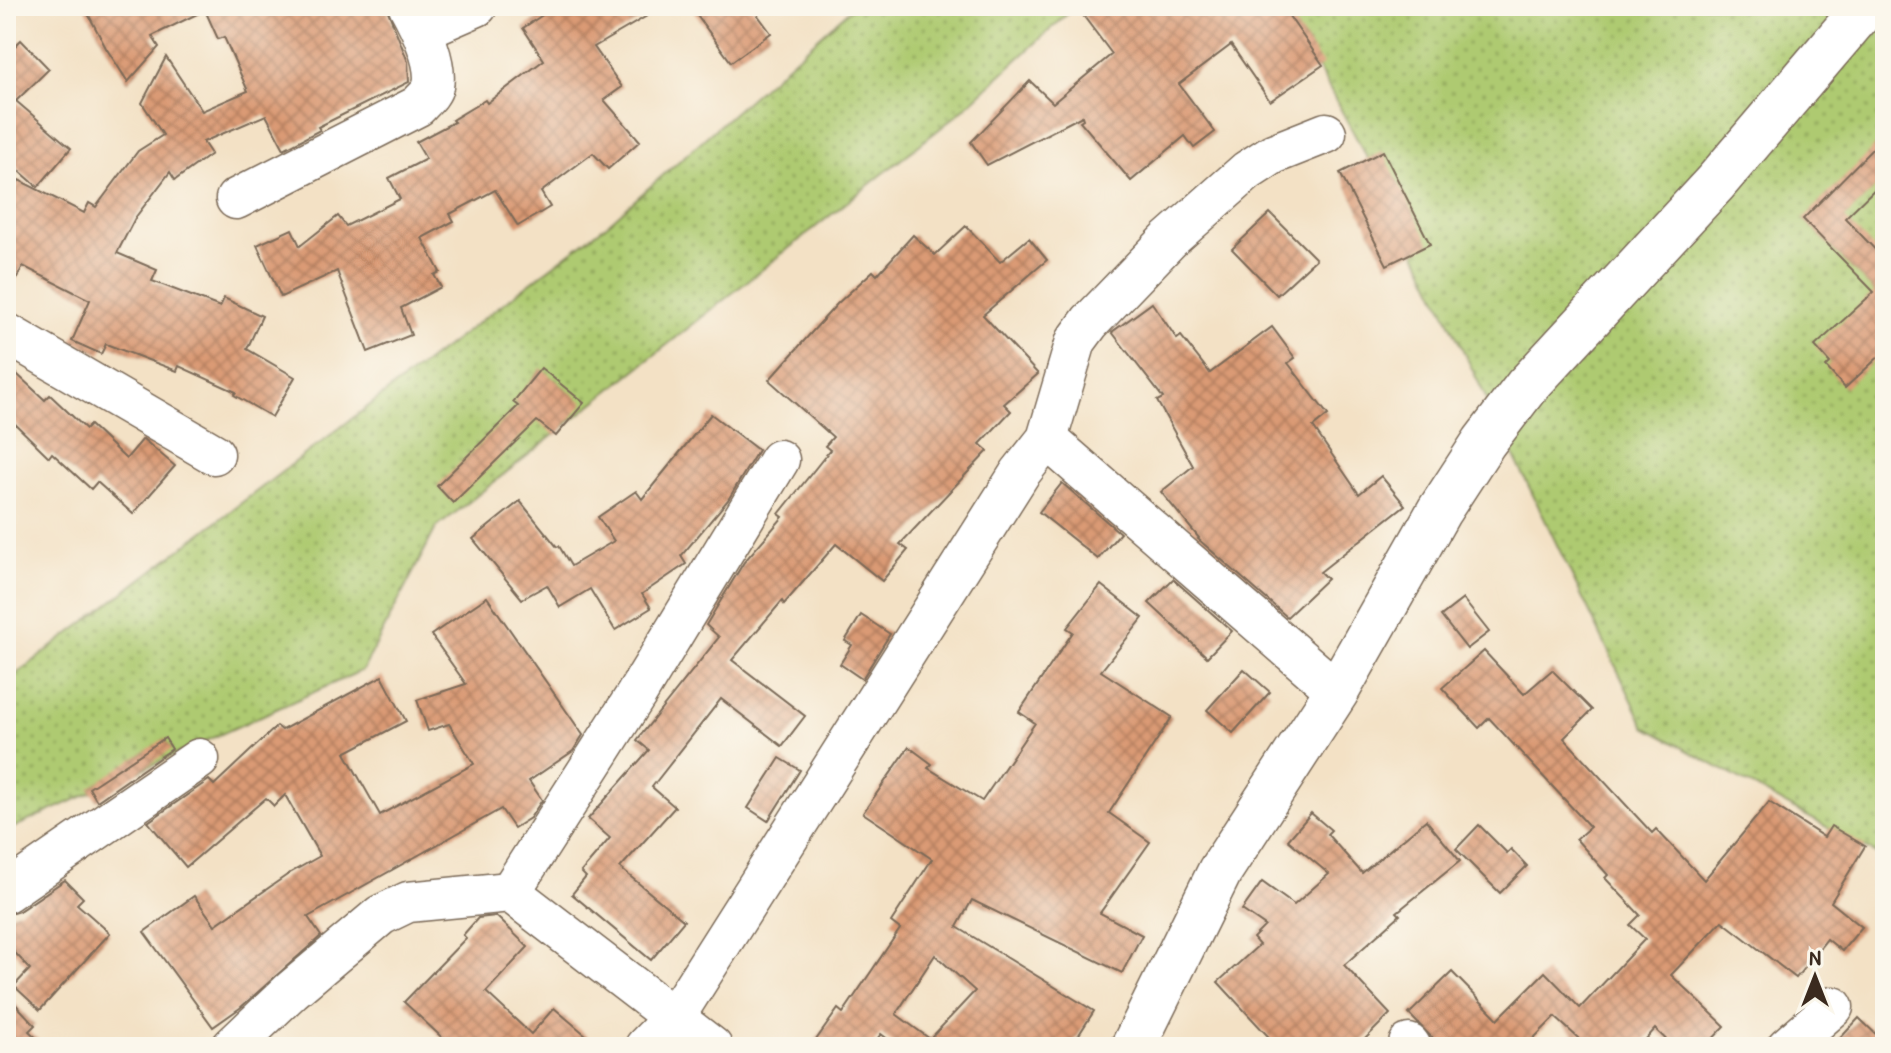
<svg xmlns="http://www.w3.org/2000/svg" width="1891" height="1053" font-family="'Patrick Hand',sans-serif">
<defs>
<pattern id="grass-dots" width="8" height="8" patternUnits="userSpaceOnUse" patternTransform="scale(2)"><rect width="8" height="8" fill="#aeca71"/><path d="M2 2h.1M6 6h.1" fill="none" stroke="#8fa45c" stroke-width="1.8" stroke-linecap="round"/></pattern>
<pattern id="building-cross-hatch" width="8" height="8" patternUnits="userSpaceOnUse" patternTransform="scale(2)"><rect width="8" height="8" fill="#da9a74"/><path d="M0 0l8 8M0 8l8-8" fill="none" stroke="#b27e5f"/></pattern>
</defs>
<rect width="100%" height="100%" fill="#fbf7ec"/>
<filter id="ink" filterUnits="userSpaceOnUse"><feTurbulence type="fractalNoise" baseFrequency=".0125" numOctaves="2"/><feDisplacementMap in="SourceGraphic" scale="16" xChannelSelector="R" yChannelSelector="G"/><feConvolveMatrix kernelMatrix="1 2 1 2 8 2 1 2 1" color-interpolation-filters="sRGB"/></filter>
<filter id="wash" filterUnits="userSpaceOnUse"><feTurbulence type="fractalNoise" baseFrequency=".006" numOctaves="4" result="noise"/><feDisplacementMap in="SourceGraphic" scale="32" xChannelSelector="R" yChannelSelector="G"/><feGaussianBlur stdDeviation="1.8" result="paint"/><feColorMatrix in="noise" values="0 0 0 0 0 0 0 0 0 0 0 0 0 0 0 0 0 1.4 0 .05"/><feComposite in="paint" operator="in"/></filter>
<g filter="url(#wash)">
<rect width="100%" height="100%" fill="#f3e1c5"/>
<g fill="url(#grass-dots)" stroke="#747a48" stroke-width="2">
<polygon points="854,6 1076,6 957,115 436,528 363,670 6,831 6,682 609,223"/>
<polygon points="1284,6 1885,6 1885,859 1645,727 1390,199"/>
</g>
<g id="blocks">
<g fill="url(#building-cross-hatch)" fill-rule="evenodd">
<polygon points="84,6 233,6 238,11 249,6 386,6 408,62 409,82 318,127 320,130 284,149 266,115 203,142 211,154 175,180 170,172 135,218 117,253 157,270 152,281 220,307 224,298 262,316 247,349 295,377 272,417 234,395 236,392 179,366 177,371 106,344 101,354 72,341 90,300 23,266 6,300 6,206 19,180 84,213 89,203 96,207 138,151 163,135 142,103 166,57 202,111 248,91 224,37 218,39 205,10 152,36 159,47 128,82 106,48"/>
<polygon points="556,6 664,6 594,47 622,87 604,100 640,141 608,169 593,153 541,192 550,207 518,226 495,190 450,214 454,221 422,238 440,272 434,275 441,287 401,308 411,335 368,352 337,271 281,297 257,245 292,229 300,246 338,216 346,226 400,199 389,178 426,159 416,142 454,122 452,120 485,100 487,103 544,60 523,28"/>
<polygon points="690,6 751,6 771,33 731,62"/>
<polygon points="1076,6 1282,6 1323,65 1270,101 1231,45 1179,84 1215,132 1194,148 1185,136 1131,181 1080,121 1083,119 1082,116 987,165 971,142 1030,81 1053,103 1112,54"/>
<polygon points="21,40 49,69 16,101 71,148 38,187 6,159 6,55"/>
<polygon points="1885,136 1885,179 1845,218 1885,260 1885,351 1845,388 1826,367 1830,363 1815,346 1874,292 1803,219"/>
<polygon points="1383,151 1430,244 1387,265 1340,173"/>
<polygon points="1270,213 1316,259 1277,295 1232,249"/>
<polygon points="966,226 1000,262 1029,238 1047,260 983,315 1038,374 1004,404 1011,411 980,444 988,451 900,544 908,550 882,581 836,544 784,604 782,601 732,660 805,716 782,746 721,699 652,787 675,807 620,868 684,921 651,960 572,894 586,877 581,872 610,838 588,819 649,750 637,740 719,637 706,625 744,562 783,517 779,514 830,450 825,446 833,437 769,380 837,304 873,271 877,275 913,235 935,255"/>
<polygon points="1152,303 1177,339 1181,336 1210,373 1272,327 1295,358 1288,363 1328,415 1313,427 1359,494 1381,476 1405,505 1320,572 1327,579 1287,617 1198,539 1199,538 1161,492 1193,466 1157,401 1163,398 1112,332"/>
<polygon points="6,364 45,400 50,395 86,429 90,425 126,459 143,439 175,466 133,514 97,482 91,489 52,453 49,457 6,415"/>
<polygon points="541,368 584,403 556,436 537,421 453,503 437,486 518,406 513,402"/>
<polygon points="711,414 758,450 728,500 681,556 686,564 642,594 651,608 615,630 590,589 560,607 547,585 522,599 473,539 520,501 557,547 559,546 571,566 614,541 598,517 636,491 642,499"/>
<polygon points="1062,483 1120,533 1098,559 1039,512"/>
<polygon points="1173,579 1232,631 1207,657 1149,603"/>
<path d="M1101,585L1143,618L1101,671L1172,717L1109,813L1150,842L1100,913L1142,935L1122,973L972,900L957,927L1094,1011L1071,1047H898L881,1034L871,1047H811L838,1009L843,1013L900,929L891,922L932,859L863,813L909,747L932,764L928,768L982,801L1035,723L1019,712L1073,632L1067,628ZM935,955L975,991L930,1039L896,1014Z"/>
<polygon points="487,597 583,735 573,751 529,781 542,800 530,818 514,828 501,809 308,917 321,936 240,1008 213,1027 144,932 194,896 215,925 290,873 320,856 285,795 274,806 266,798 186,867 148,822 209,780 214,785 277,726 282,730 382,676 406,721 345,753 380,815 474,764 449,724 428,731 417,700 466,684 431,635"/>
<polygon points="1463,599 1489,632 1467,649 1441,616"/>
<polygon points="861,615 890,634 862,679 840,664 852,645 845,641"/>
<polygon points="1484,651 1524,694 1552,670 1592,710 1564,738 1652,833 1656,829 1704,880 1769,802 1824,837 1831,826 1865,846 1831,902 1862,927 1842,951 1827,939 1796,978 1722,921 1671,975 1725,1026 1705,1047 1674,1047 1655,1029 1639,1047 1588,1047 1555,1017 1525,1047 1441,1047 1409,1014 1452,972 1498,1019 1545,972 1580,1008 1645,939 1630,925 1640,915 1605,878 1608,875 1576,839 1590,827 1489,718 1479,728 1442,688"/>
<polygon points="1244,669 1270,692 1233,733 1207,710"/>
<polygon points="165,738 172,749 97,801 89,788"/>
<polygon points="780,758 800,770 768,821 748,808"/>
<polygon points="1311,813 1331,830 1327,834 1362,873 1426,820 1460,861 1397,912 1400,915 1344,965 1390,1014 1357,1047 1278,1047 1218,982 1259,945 1253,938 1265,926 1242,910 1262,882 1294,905 1329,874 1288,840"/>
<polygon points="1479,825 1507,853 1511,849 1527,866 1500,893 1456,849"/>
<polygon points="65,880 83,898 77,904 110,933 40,1010 14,986 30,969 6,943 6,915 19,911"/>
<polygon points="496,916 528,947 486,992 531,1034 554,1008 600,1047 452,1047 404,1002 466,938 463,935 478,918"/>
<polygon points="6,994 35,1025 29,1031 46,1047 6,1047"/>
<polygon points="1859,1018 1885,1043 1885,1047 1832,1047"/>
</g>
</g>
</g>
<g filter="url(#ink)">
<use href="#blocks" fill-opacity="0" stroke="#7b6a58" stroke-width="2"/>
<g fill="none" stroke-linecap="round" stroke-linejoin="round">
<defs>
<g id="minor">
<polyline points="422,30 477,6"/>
<path d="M236,199L418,106C423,100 432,93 433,86C438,63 420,26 409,6"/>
<polyline points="6,333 214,454"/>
<polyline points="1047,439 1337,691"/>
<polyline points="6,892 199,759"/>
<polyline points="510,892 636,695 779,460"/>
<polyline points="1409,1044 1411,1047"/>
<polyline points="232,1047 292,990 381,915 408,902 510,892 712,1047"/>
<polyline points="645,1047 675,1016 1020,473 1047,439 1076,341 1090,322 1169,240 1247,171 1273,154 1326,133"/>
<polyline points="1787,1047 1833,1007"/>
</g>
<polyline id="major" points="1133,1047 1220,871 1337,691 1439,511 1484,442 1526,387 1716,182 1866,6"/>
</defs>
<use href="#minor" stroke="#7b6a58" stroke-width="43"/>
<use href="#major" stroke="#7b6a58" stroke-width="47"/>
<use href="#minor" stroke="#fff" stroke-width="40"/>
<use href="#major" stroke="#fff" stroke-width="44"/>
</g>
</g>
<rect width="1891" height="1053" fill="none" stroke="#fbf7ec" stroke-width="32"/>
<g transform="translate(1815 977)" stroke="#fbf7ec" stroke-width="6" paint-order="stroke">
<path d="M0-6L14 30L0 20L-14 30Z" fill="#3b2a1e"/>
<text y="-12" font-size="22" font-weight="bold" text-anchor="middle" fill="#3b2a1e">N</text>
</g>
</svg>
